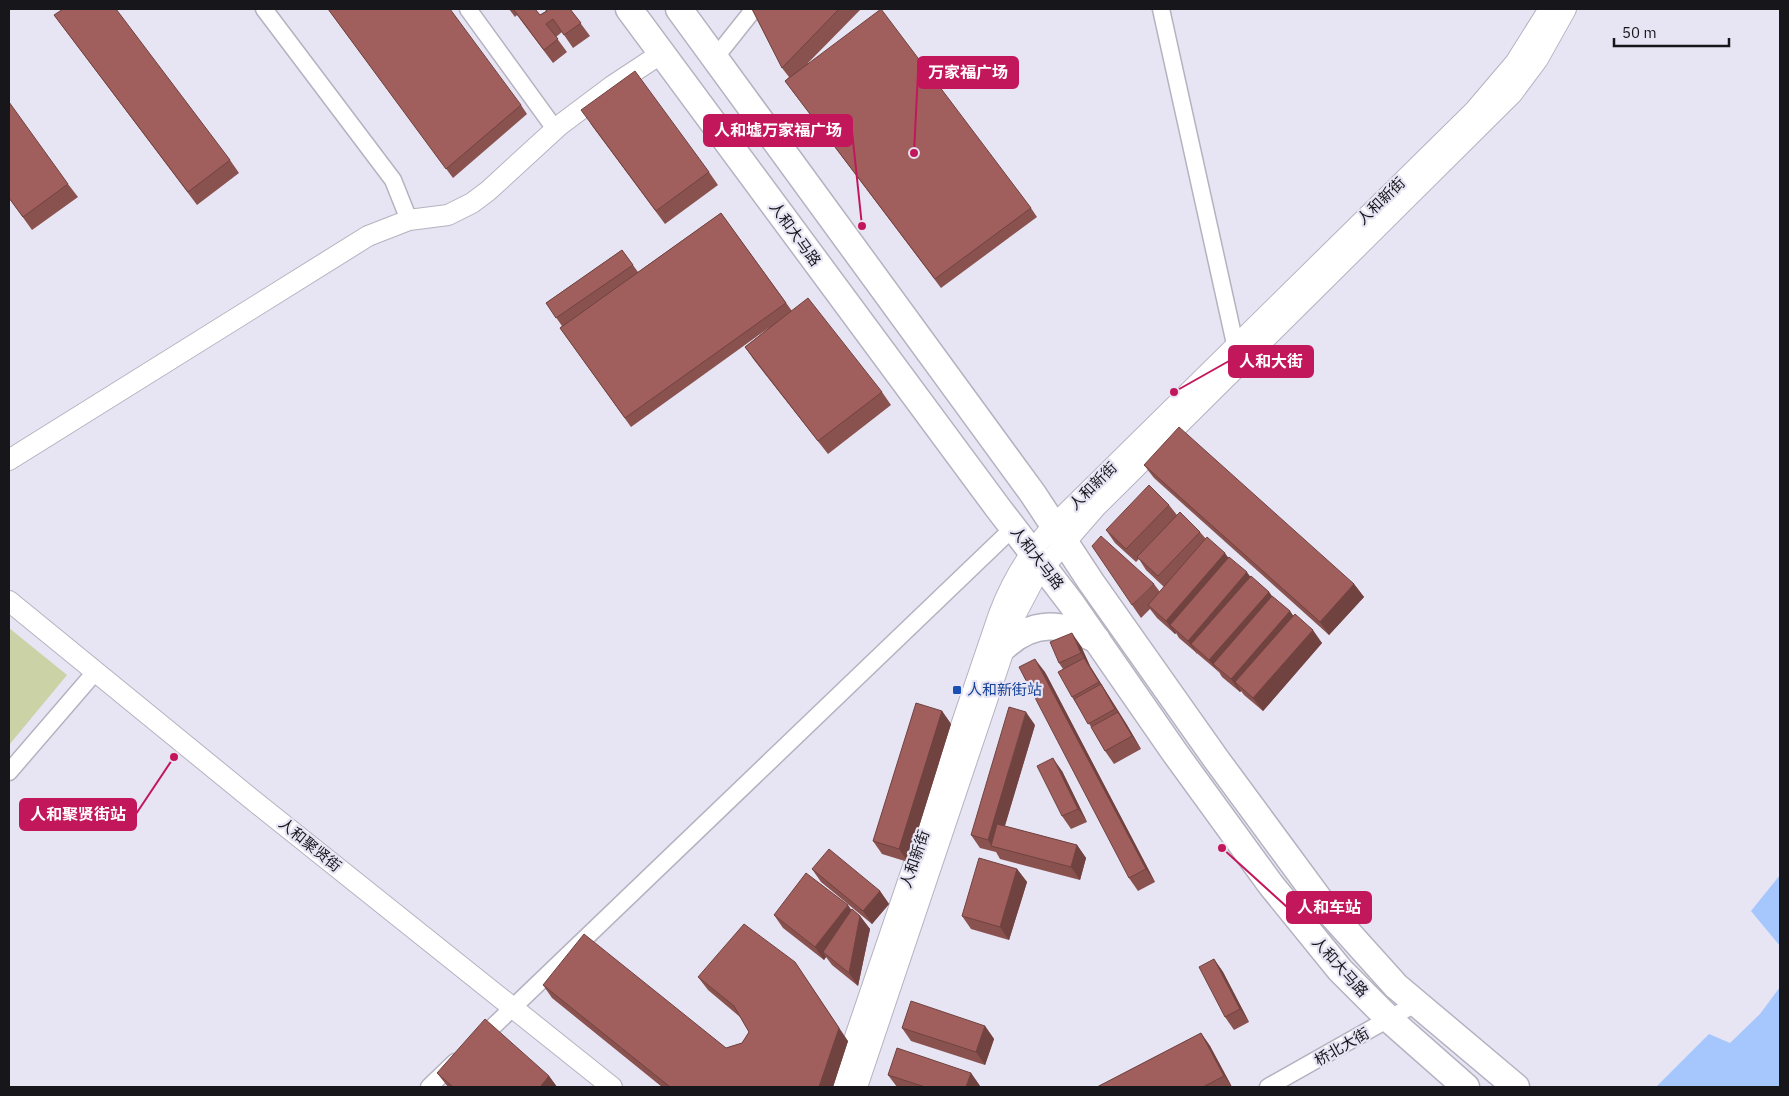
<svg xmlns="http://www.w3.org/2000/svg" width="1789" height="1096" font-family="'IBM Plex Sans','Noto Sans SC',sans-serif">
<rect width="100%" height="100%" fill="#e7e4f3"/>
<polygon fill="#cbd2a6" points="9,628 67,675 9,745"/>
<g fill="#a6c7fe">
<polygon points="1780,875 1780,946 1751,911"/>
<polygon points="1780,987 1780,1087 1656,1087 1709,1034 1730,1043 1760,1014"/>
</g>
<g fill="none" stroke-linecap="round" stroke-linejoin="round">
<defs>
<g id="minor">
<polyline points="264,9 393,180 409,220"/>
<polyline points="468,9 555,129"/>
<polyline points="1161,9 1235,344"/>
<polyline points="715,58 754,9"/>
<polyline points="9,772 96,671"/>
<polyline points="477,1042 1013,528"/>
<polyline points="429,1087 455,1062"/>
<polyline points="1268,1087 1415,1004"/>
</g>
<g id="tertiary">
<polyline points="9,460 368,236 409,220 448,215 472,203 488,191 560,125 612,86 662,53"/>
<polyline points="9,601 254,801 612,1087"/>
<path d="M838,1087L999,614C1012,580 1028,553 1053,526L1475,110L1515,63L1549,9"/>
<polyline points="857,1087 1016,614 1036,576 1096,507 1512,94 1538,59 1566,9"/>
</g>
<g id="trunk">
<polyline points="629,9 998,508 1071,603 1175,753 1271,885 1340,970 1390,1020 1466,1087"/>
<polyline points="679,9 1033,494 1091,582 1216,759 1325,907 1396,986 1516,1087"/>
<path d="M1005,646C1035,619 1063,623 1097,640"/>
</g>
</defs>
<use href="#minor" stroke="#b5b2c0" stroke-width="19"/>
<use href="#tertiary" stroke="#b5b2c0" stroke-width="22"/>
<use href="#trunk" stroke="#b5b2c0" stroke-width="29"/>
<use href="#minor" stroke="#fff" stroke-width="16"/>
<use href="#tertiary" stroke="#fff" stroke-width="20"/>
<use href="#trunk" stroke="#fff" stroke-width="26"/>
</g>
<g fill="#8a524f">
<polygon points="328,9 521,105 527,114 453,178"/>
<polygon points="509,9 535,9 540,15 546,11 545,9 570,9 590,36 573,48 562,32 556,37 567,52 553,63 517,15 515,17"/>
<polygon points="752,9 861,9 808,63 1031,208 1037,217 941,288 785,81 789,77 782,68"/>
<polygon points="54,15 230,160 239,173 197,205"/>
<polygon points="590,123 709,172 718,185 665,224"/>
<polygon points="68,184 78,197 32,230 9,198"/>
<polygon points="721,213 792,311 882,392 891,405 828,454 754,360 745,347 770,327 631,427 560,328 562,326 546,303 622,250 638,272"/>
<polygon points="1144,465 1354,584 1364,597 1329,635 1154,478"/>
<polygon points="1169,505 1177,515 1200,532 1206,539 1269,592 1272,596 1290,611 1293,616 1322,643 1263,711 1244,695 1241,691 1240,692 1222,677 1219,672 1179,638 1176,633 1175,634 1157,618 1150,609 1141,618 1132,605 1154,584 1160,592 1164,587 1146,570 1139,559 1136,562 1115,543 1106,530"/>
<polygon points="1081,646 1090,666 1127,725 1141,749 1114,764 1105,751 1093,730 1072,697 1063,669 1059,663"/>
<polygon points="1045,672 1155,882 1138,891 1129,878"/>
<polygon points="942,711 951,724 908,862 882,854 873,841"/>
<polygon points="1035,725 1005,826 1077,845 1086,858 1080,880 1000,859 996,852 980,848 971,835"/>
<polygon points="1062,771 1087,822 1071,829 1062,816"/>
<polygon points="812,869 880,891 889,904 872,924 821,882"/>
<polygon points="1017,869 1027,882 1009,940 971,929 962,916"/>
<polygon points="852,910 860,916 870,929 858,986 832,965 826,957 824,960 783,928 774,915"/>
<polygon points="1214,959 1223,972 1249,1022 1234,1030 1225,1017"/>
<polygon points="698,977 848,1041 833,1087 662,1087 552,998 543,985 726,1048 742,1043 749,1032 740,1017 708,990"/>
<polygon points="985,1026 994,1039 985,1065 911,1041 902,1028"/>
<polygon points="1201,1033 1210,1046 1232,1087 1097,1087"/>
<polygon points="437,1073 549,1076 557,1087 448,1087"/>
<polygon points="971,1073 980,1086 980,1087 897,1087 888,1075"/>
</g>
<g fill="#704240">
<polygon points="1225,553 1234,566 1170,625 1176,633 1175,634 1166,621"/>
<polygon points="1247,572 1256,586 1191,644 1197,653 1197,654 1188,641"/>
<polygon points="1354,584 1364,597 1329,635 1320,622"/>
<polygon points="1269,592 1278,605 1213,664 1219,673 1209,660"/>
<polygon points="1290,611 1299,624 1235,682 1241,691 1240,692 1231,679"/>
<polygon points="1313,630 1322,643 1263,711 1253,698"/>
<polygon points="1072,633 1081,646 1090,666 1127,725 1141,749 1132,736 1081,653"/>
<polygon points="1035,659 1045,672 1155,882 1146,869"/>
<polygon points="942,711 951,724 908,862 899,849"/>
<polygon points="1026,712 1035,725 998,848 992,846 988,840"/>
<polygon points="1053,758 1062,771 1087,822 1078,809"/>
<polygon points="1077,845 1086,858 1080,880 1071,867"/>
<polygon points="1017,869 1027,882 1009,940 1000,927"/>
<polygon points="880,891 889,904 872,924 863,911"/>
<polygon points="848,905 857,918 823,952 826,957 824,960 815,947"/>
<polygon points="860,916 870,929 858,986 849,973"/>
<polygon points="1214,959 1223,972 1249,1022 1240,1009"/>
<polygon points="795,962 848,1041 833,1087 819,1087"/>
<polygon points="985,1026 994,1039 985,1065 976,1052"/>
<polygon points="1201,1033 1210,1046 1232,1087 1224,1076"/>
<polygon points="971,1073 980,1086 980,1087 966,1087"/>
<polygon points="549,1076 557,1087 540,1087"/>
</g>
<g fill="#a05f5c" stroke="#704240">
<polygon points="63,9 116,9 230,160 188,192 54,15"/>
<polygon points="328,9 450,9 521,105 446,169"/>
<polygon points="515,9 535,9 540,15 547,11 545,9 570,9 581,23 564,35 553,19 546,24 558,39 544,50 514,10"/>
<polygon points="752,9 839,9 782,68"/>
<polygon points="881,9 1031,208 935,279 785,81"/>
<polygon points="635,71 709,172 656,211 581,110"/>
<polygon points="9,102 68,184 23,217 9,198"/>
<polygon points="721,213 786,303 625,418 560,328"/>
<polygon points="622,250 633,265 556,318 546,303"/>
<polygon points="808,298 882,392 818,441 745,347"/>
<polygon points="1179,427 1354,584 1320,622 1144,465"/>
<polygon points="1149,485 1169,505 1126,549 1106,530"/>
<polygon points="1180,512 1200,532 1158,576 1137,557"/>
<polygon points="1101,536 1154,584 1132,605 1092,546"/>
<polygon points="1207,537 1225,553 1166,621 1148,605"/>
<polygon points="1229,557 1247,572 1188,641 1170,625"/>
<polygon points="1251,576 1269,592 1209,660 1191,644"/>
<polygon points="1272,596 1290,611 1231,679 1213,664"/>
<polygon points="1295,614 1313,630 1253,698 1235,682"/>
<polygon points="1072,633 1081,653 1059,663 1050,642"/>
<polygon points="1084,658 1099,682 1072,697 1058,672"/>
<polygon points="1035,659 1146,869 1129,878 1019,667"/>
<polygon points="1101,684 1115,709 1088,724 1074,699"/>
<polygon points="916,703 942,711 899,849 873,841"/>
<polygon points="1009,707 1026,712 988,840 971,835"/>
<polygon points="1118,712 1132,736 1105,751 1091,727"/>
<polygon points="1053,758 1078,809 1062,816 1037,766"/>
<polygon points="997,824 1077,845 1071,867 991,846"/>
<polygon points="829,849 880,891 863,911 812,869"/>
<polygon points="979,858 1017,869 1000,927 962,916"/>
<polygon points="806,873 848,905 815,947 774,915"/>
<polygon points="852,909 860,916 849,973 823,952"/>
<polygon points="744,924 795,962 839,1028 819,1087 670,1087 543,985 584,934 726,1048 742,1043 749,1032 734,1006 698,977"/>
<polygon points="1214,959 1240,1009 1225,1017 1199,967"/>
<polygon points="911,1001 985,1026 976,1052 902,1028"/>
<polygon points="485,1019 549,1076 540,1087 453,1087 437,1073"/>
<polygon points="1201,1033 1224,1076 1203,1087 1097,1087"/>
<polygon points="897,1048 971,1073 966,1087 925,1087 888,1075"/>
</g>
<rect fill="#1a4fb4" stroke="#e7e4f3" stroke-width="2" x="952" y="685" width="10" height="10" rx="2.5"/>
<g text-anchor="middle" stroke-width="4.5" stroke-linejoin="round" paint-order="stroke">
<g font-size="15" fill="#17161b" stroke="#e7e4f3">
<text transform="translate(1381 201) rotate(-44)" y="5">人和新街</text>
<text transform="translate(795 234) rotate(54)" y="5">人和大马路</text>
<text transform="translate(1093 486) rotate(-45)" y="5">人和新街</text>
<text transform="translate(1037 558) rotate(52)" y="5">人和大马路</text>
<text transform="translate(310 845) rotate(39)" y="5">人和聚贤街</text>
<text transform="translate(915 859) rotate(-71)" y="5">人和新街</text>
<text transform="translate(1340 967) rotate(48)" y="5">人和大马路</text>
<text transform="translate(1342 1047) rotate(-30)" y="5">桥北大街</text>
</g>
<g font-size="15" fill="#164399" stroke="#e7e4f3" text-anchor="start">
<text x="967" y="695">人和新街站</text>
</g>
</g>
<path fill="none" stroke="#c2185b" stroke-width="2" d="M914 153L918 72M862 226L852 131M1174 392L1229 361M174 757L136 814M1222 848L1287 907"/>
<g fill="#c2185b" stroke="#e7e4f3" stroke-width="2">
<circle cx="914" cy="153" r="5"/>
<circle cx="862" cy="226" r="5"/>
<circle cx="1174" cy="392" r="5"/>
<circle cx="174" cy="757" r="5"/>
<circle cx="1222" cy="848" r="5"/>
</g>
<g fill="#c2185b" stroke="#c2185b" stroke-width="2">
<rect x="918" y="57" width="100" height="31" rx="5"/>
<rect x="704" y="115" width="148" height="31" rx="5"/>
<rect x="1229" y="346" width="84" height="31" rx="5"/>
<rect x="20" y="799" width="116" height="31" rx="5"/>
<rect x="1287" y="892" width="84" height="31" rx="5"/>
</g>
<g font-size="16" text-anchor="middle" font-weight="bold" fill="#fff">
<text x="968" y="78">万家福广场</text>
<text x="778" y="136">人和墟万家福广场</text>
<text x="1271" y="367">人和大街</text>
<text x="78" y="820">人和聚贤街站</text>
<text x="1329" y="913">人和车站</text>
</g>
<rect width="1789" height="1096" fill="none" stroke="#17161b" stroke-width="20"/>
<path d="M1614 38v8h115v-8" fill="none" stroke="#17161b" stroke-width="2.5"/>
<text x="1622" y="38" font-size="15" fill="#17161b" stroke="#e7e4f3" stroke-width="4" paint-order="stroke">50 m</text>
</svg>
